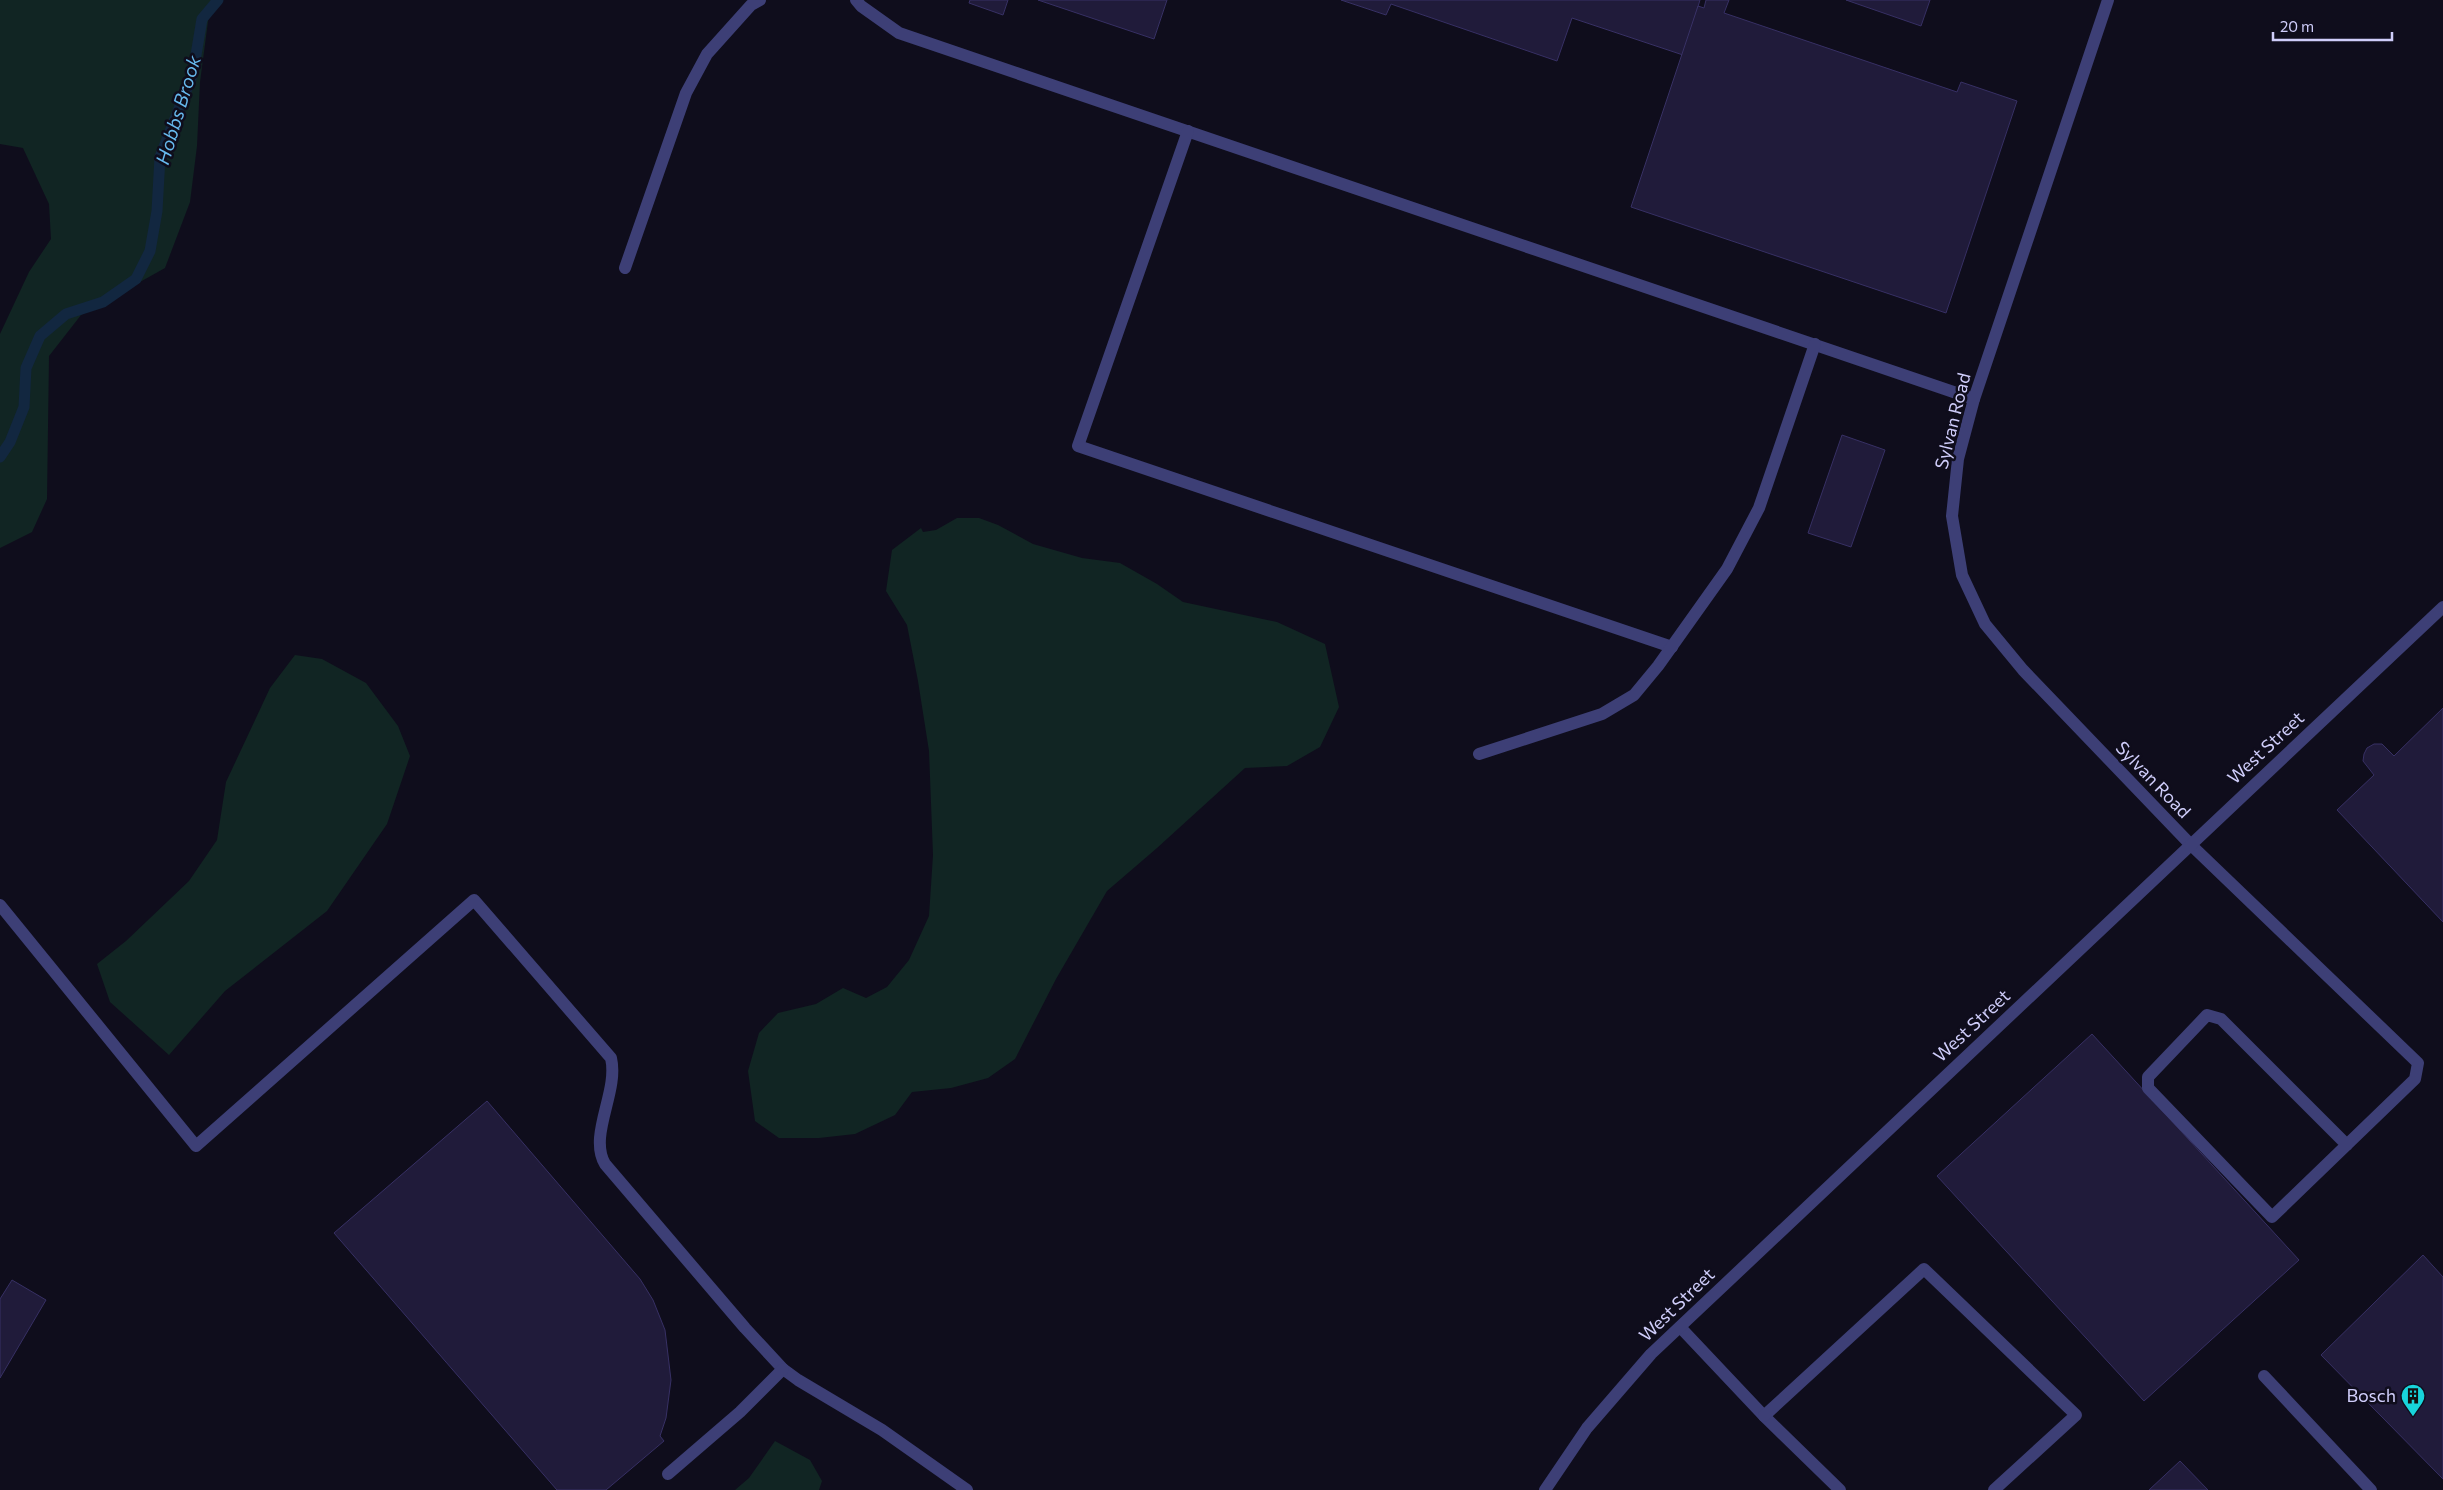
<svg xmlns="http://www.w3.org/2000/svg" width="2443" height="1490" font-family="Commissioner,sans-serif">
<rect width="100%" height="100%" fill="#0f0d1c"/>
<g fill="#112523">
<polygon points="0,0 217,0 209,14 200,82 197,146 190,202 165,268 81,315 49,356 47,499 32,532 0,548 0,334 29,272 51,239 49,204 23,148 0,144"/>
<polygon points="957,518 979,518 998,525 1033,544 1082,558 1120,563 1157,584 1183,602 1277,622 1325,644 1339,707 1320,747 1287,766 1245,768 1157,848 1107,891 1056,979 1015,1059 988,1078 951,1088 912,1092 895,1115 855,1134 819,1138 779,1138 755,1121 748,1071 759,1033 778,1013 816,1004 843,988 866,998 887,987 909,960 929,916 933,855 929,751 918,681 907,625 886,591 892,550 921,528 923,532 936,530"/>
<polygon points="295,655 322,659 366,683 398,726 410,756 387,824 327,911 225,991 169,1055 110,1002 97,964 126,941 189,881 217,840 226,782 270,688"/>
<polygon points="775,1441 810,1460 822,1481 819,1490 735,1490 749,1478"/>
</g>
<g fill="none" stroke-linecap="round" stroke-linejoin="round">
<polyline stroke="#122740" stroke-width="11" points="0,457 10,442 24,407 26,368 40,336 66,314 103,302 136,279 150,251 157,211 160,157 193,73 202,19 218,0"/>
</g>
<g fill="#201b3a" stroke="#373064">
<polygon points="970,0 1008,0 1003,15 969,3"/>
<polygon points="1038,0 1167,0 1154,39"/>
<polygon points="1341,0 1700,0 1683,55 1572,18 1557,61 1391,4 1386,15"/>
<polygon points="1706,0 1729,0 1724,13 1957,92 1961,82 2017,101 1946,313 1631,207 1698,6 1704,8"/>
<polygon points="1846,0 1930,0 1921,26"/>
<polygon points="1842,435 1885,450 1851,547 1808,533"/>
<polygon points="2443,708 2443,922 2337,810 2374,775 2363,761 2364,754 2367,748 2374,744 2382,744 2394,756"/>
<polygon points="2092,1034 2299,1260 2144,1401 1937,1176"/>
<polygon points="487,1101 640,1279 653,1300 665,1330 671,1380 666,1418 660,1436 664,1441 606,1490 557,1490 334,1233"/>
<polygon points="2423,1255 2443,1277 2443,1479 2321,1355"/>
<polygon points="12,1280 46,1300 0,1378 0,1299"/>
<polygon points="2180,1461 2208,1490 2149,1490"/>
</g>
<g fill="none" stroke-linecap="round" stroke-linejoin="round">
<g stroke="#3d3f76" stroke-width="12">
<polyline points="856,0 861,6 899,33 1974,399"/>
<polyline points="1188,131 1078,446 1672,647"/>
<polyline points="625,268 686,93 707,54 751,5 760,0"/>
<polyline points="1479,754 1602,714 1634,695 1658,666 1727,569 1759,508 1815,344"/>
<polyline points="2190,844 2418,1063 2415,1079 2272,1217 2148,1088 2148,1077 2207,1015 2221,1019 2347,1145"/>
<path d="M0,905L196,1146L474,900L611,1058C619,1092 588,1135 605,1164L745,1328L783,1369L798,1380L882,1430L967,1490"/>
<polyline points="1680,1327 1764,1416 1840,1490"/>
<polyline points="2264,1376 2371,1490"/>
<polyline points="1764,1416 1924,1269 2076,1415 1994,1490"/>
<polyline points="668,1474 740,1412 783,1369"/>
</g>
<polyline stroke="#3d3f76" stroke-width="12" points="2108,0 1974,399 1958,459 1952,516 1962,575 1985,624 2023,670 2190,844"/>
<polyline stroke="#3d3f76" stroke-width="12" points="1545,1490 1587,1428 1651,1354 2443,607"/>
</g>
<defs>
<symbol id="building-pin" viewBox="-11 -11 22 30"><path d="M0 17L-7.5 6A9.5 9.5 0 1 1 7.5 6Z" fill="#18d4db" stroke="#0f0d1c"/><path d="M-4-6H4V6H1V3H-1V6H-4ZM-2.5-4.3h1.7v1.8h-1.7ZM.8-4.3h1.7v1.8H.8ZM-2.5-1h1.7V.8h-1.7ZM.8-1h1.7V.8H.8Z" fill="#111"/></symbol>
</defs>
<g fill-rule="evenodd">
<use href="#building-pin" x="2399" y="1382" width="28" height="38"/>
</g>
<g text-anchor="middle" stroke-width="5" stroke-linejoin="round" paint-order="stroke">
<g font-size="18" fill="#cfcdfa" stroke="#0f0d1c">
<text transform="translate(1953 421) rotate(-76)" y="6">Sylvan Road</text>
<text transform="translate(2266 748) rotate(-43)" y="6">West Street</text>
<text transform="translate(2153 780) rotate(46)" y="6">Sylvan Road</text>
<text transform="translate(1972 1026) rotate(-43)" y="6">West Street</text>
<text transform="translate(1677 1305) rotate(-44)" y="6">West Street</text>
</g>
<g font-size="18" fill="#cfcdfa" stroke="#0f0d1c" text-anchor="end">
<text x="2396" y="1402">Bosch</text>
</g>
<g font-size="19" font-style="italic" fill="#67b9ee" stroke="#0f0d1c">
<text transform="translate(178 110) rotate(-73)" y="7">Hobbs Brook</text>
</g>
</g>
<path d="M2273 32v8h119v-8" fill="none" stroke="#cfcdfa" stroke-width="2.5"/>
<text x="2280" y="32" font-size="15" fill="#cfcdfa" stroke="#0f0d1c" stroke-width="4" paint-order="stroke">20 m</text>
</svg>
